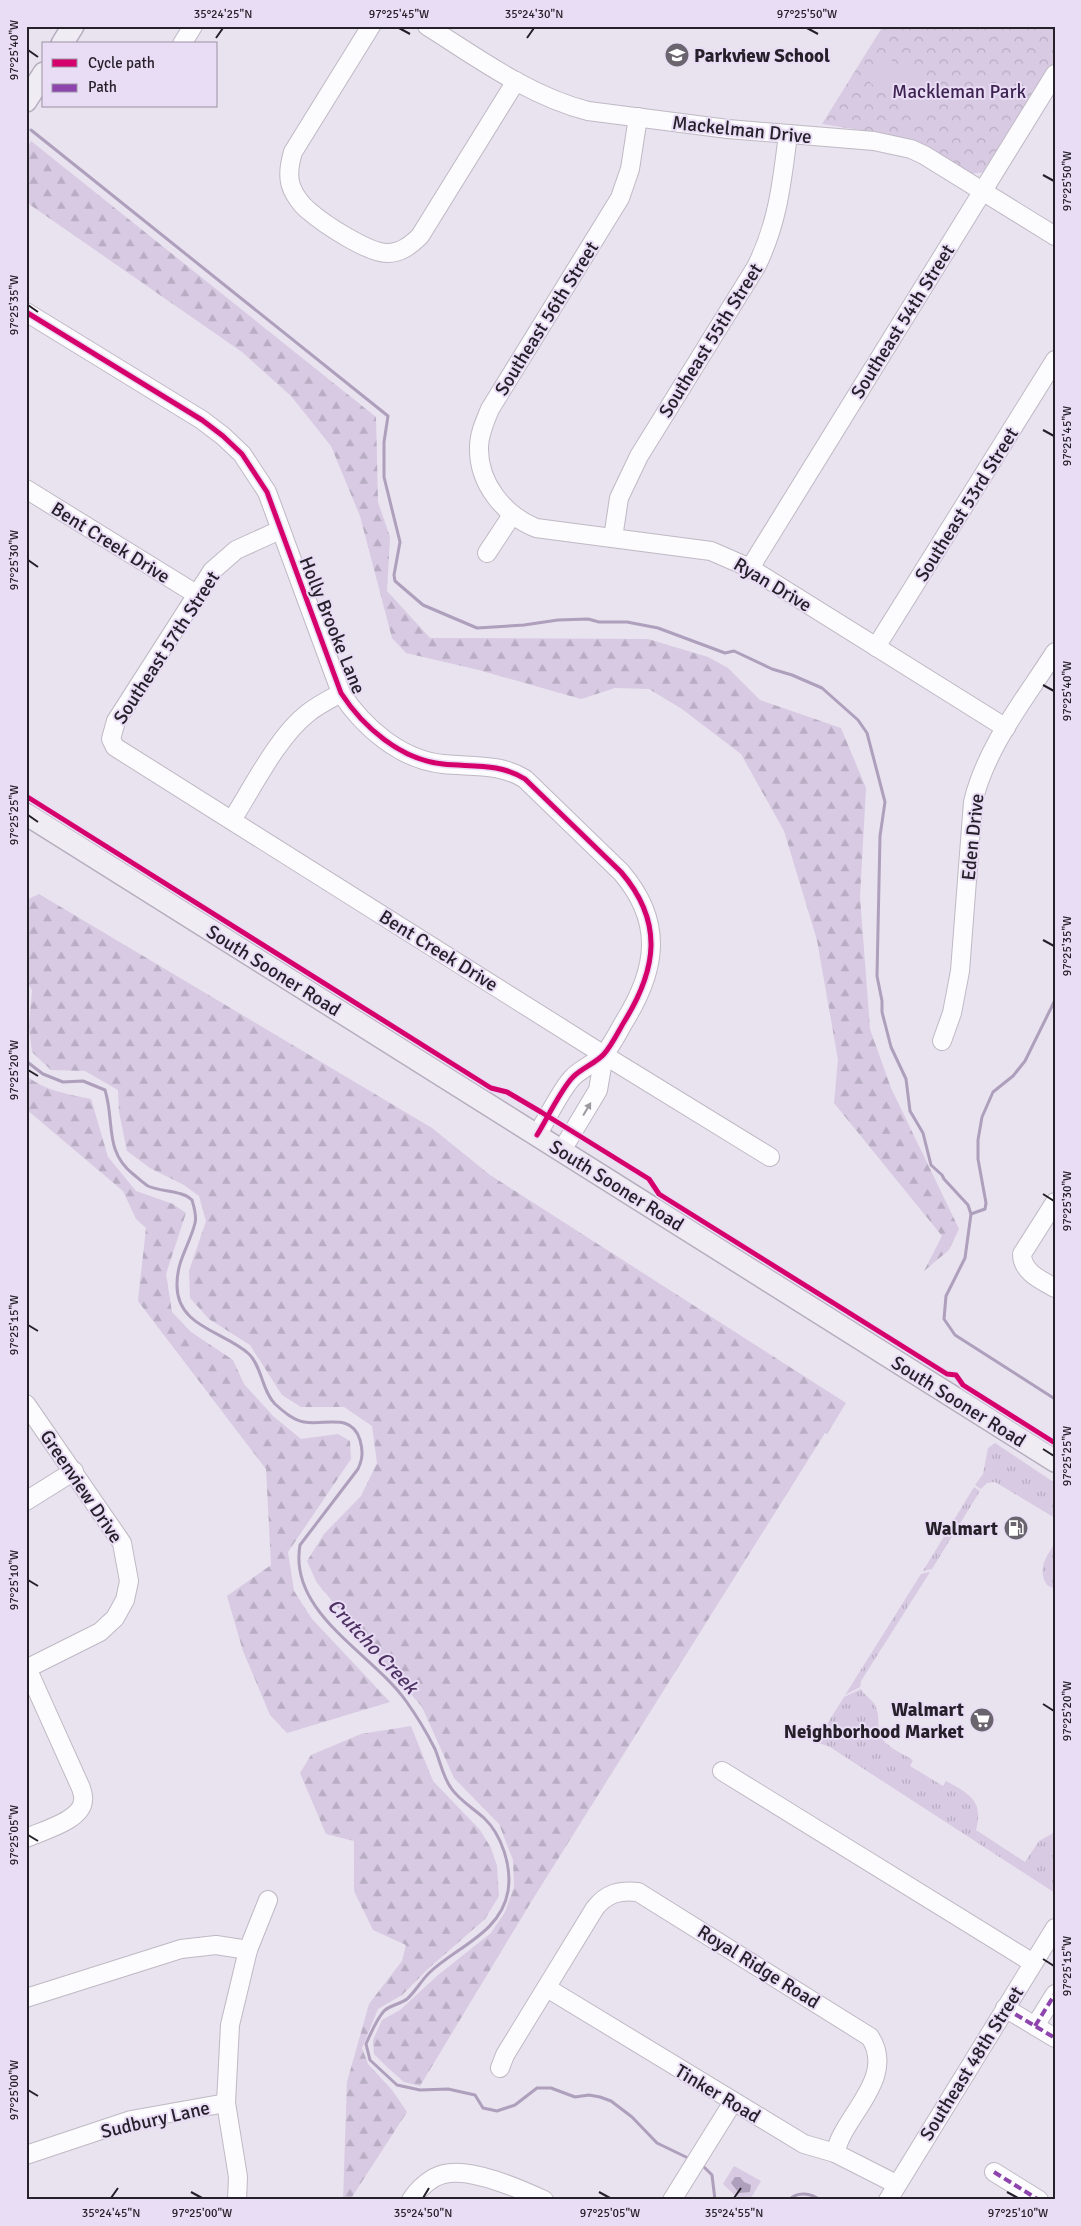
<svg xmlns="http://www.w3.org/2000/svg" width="1081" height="2226" font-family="Signika,sans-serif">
<defs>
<pattern id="grass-tufts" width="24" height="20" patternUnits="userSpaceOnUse" patternTransform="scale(1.25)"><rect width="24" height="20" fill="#d7cae2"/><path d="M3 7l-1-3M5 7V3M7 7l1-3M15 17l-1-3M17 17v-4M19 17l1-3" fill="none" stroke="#b8adc2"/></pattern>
<pattern id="forest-firs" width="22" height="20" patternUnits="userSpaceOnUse" patternTransform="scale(1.25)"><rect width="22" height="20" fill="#d7cae2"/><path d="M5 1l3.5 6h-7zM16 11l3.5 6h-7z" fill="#b8adc2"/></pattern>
<pattern id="park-crowns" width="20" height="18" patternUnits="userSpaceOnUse" patternTransform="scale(1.25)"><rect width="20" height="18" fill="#d7cae2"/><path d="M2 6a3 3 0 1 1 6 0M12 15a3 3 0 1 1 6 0" fill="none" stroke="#b8adc2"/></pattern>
</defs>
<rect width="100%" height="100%" fill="#e9e2ef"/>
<g fill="url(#grass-tufts)">
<polygon points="995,1443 1055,1483 1055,1518 995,1482 987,1483 981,1489 975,1485 983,1474 988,1448"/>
<polygon points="974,1487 980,1491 932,1569 923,1571"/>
<path d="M1055,1543V1589L1047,1585C1037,1569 1046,1557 1055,1543Z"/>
<polygon points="930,1572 861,1681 860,1687 845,1695 921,1574"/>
<path d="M861,1689C865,1697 873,1699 876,1707C879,1715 878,1722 879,1730C880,1745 902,1753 913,1760L910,1766L943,1786L946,1781C969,1794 984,1800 976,1830L1025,1862L1039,1841L1055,1832V1893L830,1747L816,1742L844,1697Z"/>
</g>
<g fill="url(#forest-firs)">
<polygon points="31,141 376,417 378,502 390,537 387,591 430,638 648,639 708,657 728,668 760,700 841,728 866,788 860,897 870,1029 891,1088 959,1229 949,1250 924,1271 942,1236 834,1103 838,1060 817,940 784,831 741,754 682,709 649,689 615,688 581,699 475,669 406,653 392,638 360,516 331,446 291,396 242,352 26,202 26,150"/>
<polygon points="39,894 432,1128 490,1175 846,1403 827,1434 825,1433 531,1902 420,2086 404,2082 388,2068 374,2054 373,2040 382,2020 400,2010 438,1975 491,1933 505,1912 514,1887 513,1860 499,1824 454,1778 422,1707 317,1583 307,1561 324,1534 361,1496 377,1463 372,1426 344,1407 301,1407 282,1395 250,1345 209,1319 190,1298 189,1271 206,1221 199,1196 184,1185 150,1168 127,1151 119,1112 118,1090 85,1071 51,1070 32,1052 29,1027 32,990 26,980 26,900"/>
<path d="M26,1075C42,1090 71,1095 91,1099L108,1157L136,1191L173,1204L186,1213L166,1274L172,1312L191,1332L233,1360L244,1384L273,1416L301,1439L338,1434L350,1441L351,1459L288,1552L294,1591L312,1619L390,1702L287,1733L270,1715L243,1651L227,1596L271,1565L266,1469L138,1301L146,1228L136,1219L123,1191L26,1109Z"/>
<polygon points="411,1726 433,1781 480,1830 491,1848 497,1866 499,1896 485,1919 428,1969 402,1995 378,2009 362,2048 368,2064 392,2090 407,2112 350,2200 343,2200 347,2082 369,2004 402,1961 406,1945 373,1930 354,1891 354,1841 326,1834 300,1773 311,1755 361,1734"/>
</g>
<polygon fill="url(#park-crowns)" points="883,26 1055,26 1055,62 986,172 970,174 914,143 892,135 822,124"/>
<g fill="#d7cae2">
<polygon points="886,57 939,90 922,116 870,83"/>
<path d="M734,2166L761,2181L751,2198C732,2198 736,2195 723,2184Z"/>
</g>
<polygon fill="#ae9fbc" points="735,2177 740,2177 744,2182 751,2185 750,2192 739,2193 731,2183"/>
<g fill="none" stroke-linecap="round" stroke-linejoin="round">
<g stroke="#ae9fbc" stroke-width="3">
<polyline points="31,130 388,416 384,442 384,477 400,542 394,575 395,581 423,605 477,628 524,625 558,620 588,619 599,622 627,622 658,628 725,653 734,651 772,669 792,675 822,688 858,720 867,733 885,802 880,836 877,976 882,1001 882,1012 891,1047 906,1079 910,1111 923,1133 931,1165 942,1175 944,1179 968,1205 971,1214 965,1258 946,1296 944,1319 955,1335 1055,1399"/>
<path d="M26,1061L43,1074L63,1082L83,1081L105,1090C115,1122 104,1151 133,1174C138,1178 143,1183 148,1186C161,1192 182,1190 192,1200C194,1207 197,1216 195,1223C190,1244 177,1260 177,1284C176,1327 224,1331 249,1354C262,1367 262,1391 275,1404C284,1412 293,1420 304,1422C324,1426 352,1412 360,1440C363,1451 363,1458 358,1469L300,1545C288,1613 372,1653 406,1701C416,1715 427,1733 435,1749C440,1761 443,1777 451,1788C459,1800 473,1808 484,1818C502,1835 512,1867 508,1891C501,1933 456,1947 429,1973C421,1981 415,1992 407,1999C401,2004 390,2005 384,2011C376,2020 371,2033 366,2044L370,2060L397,2085L420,2090L448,2089L475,2095L483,2108L497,2111L515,2105L537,2088H551L575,2097L589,2095L600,2097L611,2101L632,2117L657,2143L688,2158"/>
<polyline points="971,1214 985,1209 986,1203 978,1159 978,1140 982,1117 993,1092 1013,1076 1025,1061 1055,1000"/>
<polyline points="704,2167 712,2175 715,2200"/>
<path d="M789,2200C797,2191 811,2193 820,2200"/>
</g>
<defs>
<g id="minor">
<path d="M371,26L293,152C290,162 288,172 290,182C292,192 301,205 309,211C324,224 368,253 387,253C401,253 411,245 420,236L516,81"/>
<path d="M427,26C478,58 529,96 588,111L728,129L874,141L911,149L924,155L1055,236"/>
<polyline points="182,44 193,26"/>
<path d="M638,117L630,169L620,198L490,409C485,421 479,434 479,447C478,483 504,515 536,528L711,551L750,568L1006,728"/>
<path d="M26,312L202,420L223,436L242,454L267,492L341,693C363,727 401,760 443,764C471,767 500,763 525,779L621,872C664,922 657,969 624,1022C618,1032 612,1045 604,1054C596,1063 582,1068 573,1077C561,1089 547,1119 537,1135"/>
<polyline points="26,489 196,594"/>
<polyline points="280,530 236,550 212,571 116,721 111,739 115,747 604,1055 770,1157"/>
<path d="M613,538L619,498L639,456L756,267C778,223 782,182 788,134"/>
<polyline points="487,553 512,515"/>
<polyline points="750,568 1055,74"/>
<polyline points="876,647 1055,360"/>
<path d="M232,820C253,787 278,736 308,713C318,705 330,699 341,693"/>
<path d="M942,1041L952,1013L960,971L973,802C986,747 1025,699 1055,652"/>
<polyline points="562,1150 598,1090 604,1055"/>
<path d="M1055,1202L1022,1254C1022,1272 1041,1280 1055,1288"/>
<polyline points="26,1404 122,1543 129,1581 125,1600 115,1618 100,1632 26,1669"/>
<polyline points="26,1501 74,1471"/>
<polyline points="722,1771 1033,1963"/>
<path d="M26,1838C42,1831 83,1820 83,1800C84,1796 82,1792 81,1788L27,1668"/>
<polyline points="547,1988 804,2144 835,2153 896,2184"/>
<polyline points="26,1998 181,1949 216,1945 248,1950"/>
<polyline points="1005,2008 1055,2038"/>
<polyline points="1035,2026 1055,1994"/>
<path d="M500,2068L505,2055L595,1908C607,1893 620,1890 638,1892L870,2037C893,2072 857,2105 842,2135C839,2140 837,2147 835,2153"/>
<polyline points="26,2155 131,2120 226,2103"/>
<polyline points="994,2172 1039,2200"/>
<polyline points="237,2200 238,2177 226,2103 230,2025 248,1950 268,1900"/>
<path d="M411,2200C418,2189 431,2177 444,2174C471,2167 520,2189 544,2200"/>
<polyline points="672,2200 733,2102"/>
<polyline points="888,2200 1055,1928"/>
</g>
<g id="major">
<polyline points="62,44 73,26"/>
<polyline points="26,101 44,73"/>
<polyline points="26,814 1055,1461"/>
</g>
</defs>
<use href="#minor" stroke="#bfb9c4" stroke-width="20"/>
<use href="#major" stroke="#b6aebe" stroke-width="24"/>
<use href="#minor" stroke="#fcfbfd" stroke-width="18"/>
<use href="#major" stroke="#f0ecf3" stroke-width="21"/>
<g stroke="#8e44ad" stroke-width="4" stroke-dasharray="8 4" stroke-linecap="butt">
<polyline points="1005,2008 1055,2038"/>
<polyline points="1035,2026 1055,1994"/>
<polyline points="994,2172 1039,2200"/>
</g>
<defs>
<g id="cycleway">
<path d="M26,312L202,420L223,436L242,454L267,492L341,693C363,727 401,760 443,764C471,767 500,763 525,779L621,872C664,922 657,969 624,1022C618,1032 612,1045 604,1054C596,1063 582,1068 573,1077C561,1089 547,1119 537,1135"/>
<polyline points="26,796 491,1088 507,1092 541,1112 649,1179 659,1194 947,1374 956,1375 963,1385 1055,1443"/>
</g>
</defs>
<use href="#cycleway" stroke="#e9dcf5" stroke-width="8"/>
<use href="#cycleway" stroke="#d6006c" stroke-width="5"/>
</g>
<defs><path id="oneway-solid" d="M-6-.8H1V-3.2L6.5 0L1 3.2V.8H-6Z" transform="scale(1.25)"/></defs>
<use fill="#9b989e" href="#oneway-solid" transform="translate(587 1109) rotate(-59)"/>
<path fill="none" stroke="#252029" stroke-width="2" d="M399,28L410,34M807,28L818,34M216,38L223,28M527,38L534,28M28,50L38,57M1043,175L1054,181M28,305L38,312M1043,430L1054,436M28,560L38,567M1043,685L1054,691M28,815L38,822M1043,940L1054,946M28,1070L38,1076M1043,1194L1054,1201M28,1325L38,1331M1043,1449L1054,1456M28,1580L38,1586M1043,1704L1054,1711M28,1835L38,1841M1043,1959L1054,1966M28,2090L38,2096M191,2192L202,2198M599,2192L610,2198M1007,2192L1018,2198M111,2198L118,2188M423,2198L429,2188M734,2198L741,2188"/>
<defs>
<symbol id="school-disc" viewBox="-11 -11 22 22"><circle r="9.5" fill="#6a646e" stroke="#e9dcf5"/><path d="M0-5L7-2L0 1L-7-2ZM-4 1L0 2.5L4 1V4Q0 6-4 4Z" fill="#fff"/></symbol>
<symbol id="fuel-disc" viewBox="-11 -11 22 22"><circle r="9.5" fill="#6a646e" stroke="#e9dcf5"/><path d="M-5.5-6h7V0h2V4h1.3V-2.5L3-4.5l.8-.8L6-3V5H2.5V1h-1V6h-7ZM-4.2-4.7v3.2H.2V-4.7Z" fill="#fff"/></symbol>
<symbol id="supermarket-disc" viewBox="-11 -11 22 22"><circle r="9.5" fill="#6a646e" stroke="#e9dcf5"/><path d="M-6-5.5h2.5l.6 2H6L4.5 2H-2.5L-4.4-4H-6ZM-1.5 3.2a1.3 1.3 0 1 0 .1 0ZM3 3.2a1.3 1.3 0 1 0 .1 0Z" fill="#fff"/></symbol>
</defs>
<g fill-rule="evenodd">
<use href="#school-disc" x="663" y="41" width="28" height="28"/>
<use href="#fuel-disc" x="1002" y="1514" width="28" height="28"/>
<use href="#supermarket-disc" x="968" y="1706" width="28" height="28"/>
</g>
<g text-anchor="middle" stroke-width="4" stroke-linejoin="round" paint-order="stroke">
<g font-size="19" font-weight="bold" fill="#252029" stroke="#e9dcf5" text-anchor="end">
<text x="694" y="62" text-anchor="start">Parkview School</text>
<text x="998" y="1535">Walmart</text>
<text x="964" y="1716">Walmart<tspan x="964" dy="22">Neighborhood Market</tspan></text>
</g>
<g font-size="19" fill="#3e2352" stroke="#e9dcf5">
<text x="959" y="98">Mackleman Park</text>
</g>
<g font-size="19" fill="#252029" stroke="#e9dcf5">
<text transform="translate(742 129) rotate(6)" y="7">Mackelman Drive</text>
<text transform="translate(546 318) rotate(-58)" y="7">Southeast 56th Street</text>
<text transform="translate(902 321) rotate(-58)" y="7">Southeast 54th Street</text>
<text transform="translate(710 340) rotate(-58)" y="7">Southeast 55th Street</text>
<text transform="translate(966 504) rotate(-58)" y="7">Southeast 53rd Street</text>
<text transform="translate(111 542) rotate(32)" y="7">Bent Creek Drive</text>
<text transform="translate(773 584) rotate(31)" y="7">Ryan Drive</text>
<text transform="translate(333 625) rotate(68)" y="7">Holly Brooke Lane</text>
<text transform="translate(166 647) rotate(-57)" y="7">Southeast 57th Street</text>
<text transform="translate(972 837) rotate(-84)" y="7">Eden Drive</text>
<text transform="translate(439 950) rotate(32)" y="7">Bent Creek Drive</text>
<text transform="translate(274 970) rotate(32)" y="7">South Sooner Road</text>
<text transform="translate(617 1185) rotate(32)" y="7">South Sooner Road</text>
<text transform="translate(959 1401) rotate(32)" y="7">South Sooner Road</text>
<text transform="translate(82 1486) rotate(56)" y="7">Greenview Drive</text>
<text transform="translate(759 1966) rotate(32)" y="7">Royal Ridge Road</text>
<text transform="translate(971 2063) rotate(-58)" y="7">Southeast 48th Street</text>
<text transform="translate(718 2093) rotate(31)" y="7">Tinker Road</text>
<text transform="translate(155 2119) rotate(-13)" y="7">Sudbury Lane</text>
</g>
<g font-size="20" font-style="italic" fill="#4e3363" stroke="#e9dcf5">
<text transform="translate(373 1646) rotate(47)" y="7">Crutcho Creek</text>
</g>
</g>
<rect width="1081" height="2226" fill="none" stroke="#e9dcf5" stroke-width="55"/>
<rect x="42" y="42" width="175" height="65" fill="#e9dcf5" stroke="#9b91a3"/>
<rect x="52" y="59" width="25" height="8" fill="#d6006c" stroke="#9b91a3"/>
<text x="88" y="68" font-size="15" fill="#252029">Cycle path</text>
<rect x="52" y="84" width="25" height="8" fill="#8e44ad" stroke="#9b91a3"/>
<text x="88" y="92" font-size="15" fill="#252029">Path</text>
<rect x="28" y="28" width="1026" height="2170" fill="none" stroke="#252029" stroke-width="2"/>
<g font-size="12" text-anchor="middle" fill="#252029">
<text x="223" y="18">35°24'25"N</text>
<text x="399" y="18">97°25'45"W</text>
<text x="534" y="18">35°24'30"N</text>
<text x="807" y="18">97°25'50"W</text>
<text transform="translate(14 50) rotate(-90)" y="4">97°25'40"W</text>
<text transform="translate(1067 181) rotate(-90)" y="4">97°25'50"W</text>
<text transform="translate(14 305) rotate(-90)" y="4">97°25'35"W</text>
<text transform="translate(1067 436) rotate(-90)" y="4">97°25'45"W</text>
<text transform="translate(14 560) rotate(-90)" y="4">97°25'30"W</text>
<text transform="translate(1067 691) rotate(-90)" y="4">97°25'40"W</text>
<text transform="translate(14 815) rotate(-90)" y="4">97°25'25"W</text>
<text transform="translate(1067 946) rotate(-90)" y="4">97°25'35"W</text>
<text transform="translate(14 1070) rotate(-90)" y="4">97°25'20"W</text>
<text transform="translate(1067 1201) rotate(-90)" y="4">97°25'30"W</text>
<text transform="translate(14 1325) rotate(-90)" y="4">97°25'15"W</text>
<text transform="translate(1067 1456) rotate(-90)" y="4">97°25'25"W</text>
<text transform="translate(14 1580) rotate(-90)" y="4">97°25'10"W</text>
<text transform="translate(1067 1711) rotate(-90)" y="4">97°25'20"W</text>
<text transform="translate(14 1835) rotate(-90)" y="4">97°25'05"W</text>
<text transform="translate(1067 1966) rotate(-90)" y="4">97°25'15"W</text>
<text transform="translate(14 2090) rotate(-90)" y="4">97°25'00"W</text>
<text x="111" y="2217">35°24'45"N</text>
<text x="202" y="2217">97°25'00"W</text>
<text x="423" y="2217">35°24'50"N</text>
<text x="610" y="2217">97°25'05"W</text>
<text x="734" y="2217">35°24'55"N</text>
<text x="1018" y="2217">97°25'10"W</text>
</g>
</svg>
